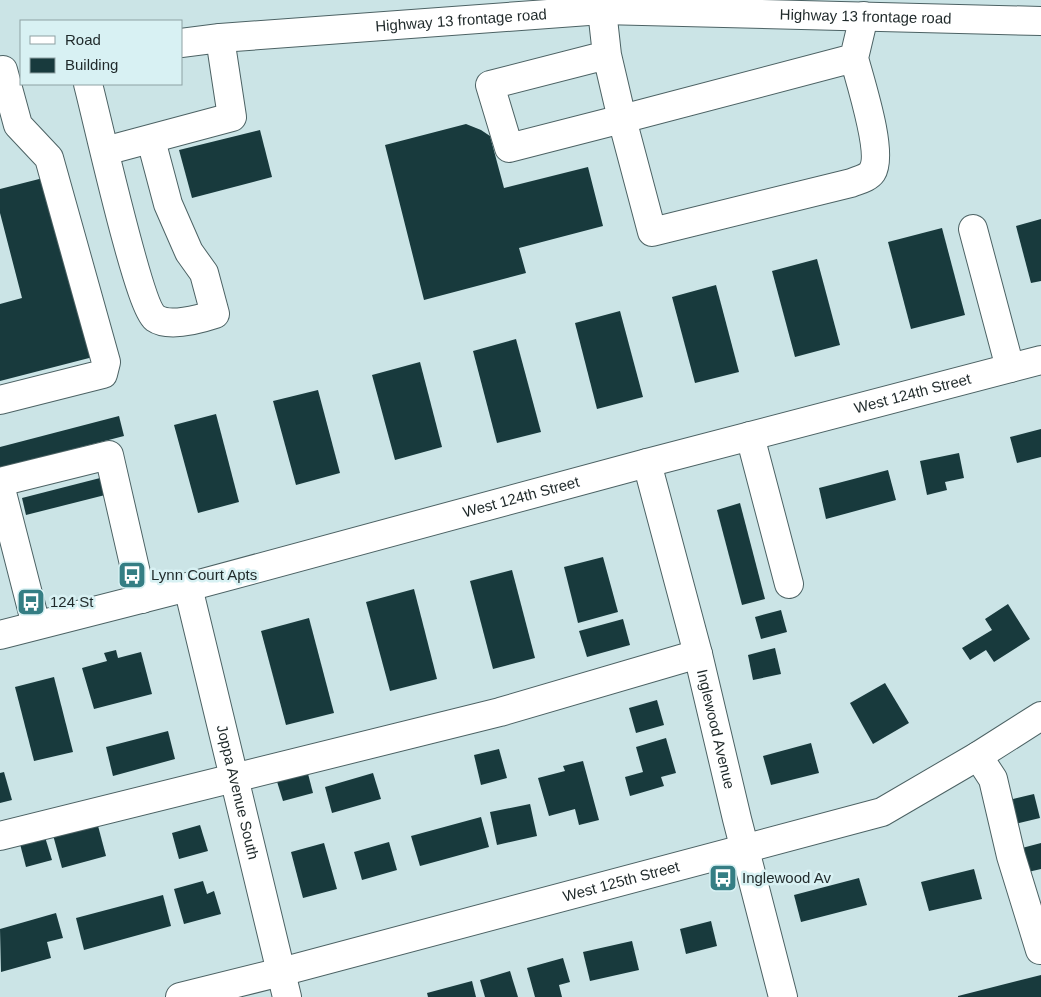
<svg xmlns="http://www.w3.org/2000/svg" width="1041" height="997" font-family="Helvetica,sans-serif">
<rect width="100%" height="100%" fill="#cbe4e6"/>
<g fill="#183a3d">
<polygon points="466,124 481,130 490,136 504,188 588,167 603,226 519,248 526,273 424,300 385,145"/>
<polygon points="260,130 272,177 192,198 179,150"/>
<polygon points="47,177 93,357 0,381 0,304 22,298 0,213 0,189"/>
<polygon points="1041,219 1041,281 1031,283 1016,226"/>
<polygon points="942,228 965,315 911,329 888,242"/>
<polygon points="817,259 840,345 795,357 772,271"/>
<polygon points="716,285 739,372 695,383 672,297"/>
<polygon points="620,311 643,397 597,409 575,323"/>
<polygon points="516,339 541,432 497,443 473,351"/>
<polygon points="420,362 442,447 395,460 372,375"/>
<polygon points="318,390 340,473 296,485 273,401"/>
<polygon points="216,414 239,502 198,513 174,425"/>
<polygon points="119,416 124,436 0,468 0,447"/>
<polygon points="1041,429 1041,457 1017,463 1010,437"/>
<polygon points="959,453 964,478 945,482 947,490 927,495 920,461"/>
<polygon points="888,470 896,500 826,519 819,488"/>
<polygon points="104,477 109,494 26,515 22,498"/>
<polygon points="740,503 765,599 742,605 717,510"/>
<polygon points="603,557 618,612 578,623 564,567"/>
<polygon points="512,570 535,658 493,669 470,581"/>
<polygon points="414,589 437,679 390,691 366,602"/>
<polygon points="1008,604 1030,639 994,662 986,650 970,660 962,648 992,630 985,619"/>
<polygon points="781,610 787,632 761,639 755,617"/>
<polygon points="309,618 334,713 286,725 261,631"/>
<polygon points="623,619 630,645 587,657 579,631"/>
<polygon points="775,648 781,674 753,680 748,655"/>
<polygon points="116,650 118,658 141,652 152,694 94,709 82,668 107,661 104,653"/>
<polygon points="54,677 73,752 34,761 15,687"/>
<polygon points="885,683 909,723 873,744 850,703"/>
<polygon points="657,700 664,725 636,733 629,708"/>
<polygon points="168,731 175,759 113,776 106,747"/>
<polygon points="666,738 676,773 661,777 664,786 630,796 625,777 643,772 636,747"/>
<polygon points="811,743 819,773 771,785 763,756"/>
<polygon points="499,749 507,778 481,785 474,755"/>
<polygon points="583,761 599,820 579,825 575,809 549,816 538,778 565,771 563,766"/>
<polygon points="306,766 313,793 283,801 275,775"/>
<polygon points="4,772 12,800 0,803 0,773"/>
<polygon points="373,773 381,799 332,813 325,787"/>
<polygon points="1034,794 1040,818 1015,824 1009,800"/>
<polygon points="530,804 537,836 497,845 490,812"/>
<polygon points="481,817 489,847 420,866 411,836"/>
<polygon points="97,822 106,856 62,868 53,835"/>
<polygon points="200,825 208,851 179,859 172,833"/>
<polygon points="45,837 52,860 26,867 20,844"/>
<polygon points="389,842 397,870 362,880 354,852"/>
<polygon points="324,843 337,889 303,898 291,852"/>
<polygon points="1041,843 1041,869 1028,872 1022,848"/>
<polygon points="974,869 982,899 929,911 921,882"/>
<polygon points="859,878 867,905 801,922 794,895"/>
<polygon points="203,881 207,894 214,891 221,914 184,924 174,889"/>
<polygon points="163,895 171,926 84,950 76,918"/>
<polygon points="56,913 63,938 47,942 51,958 1,972 0,929"/>
<polygon points="711,921 717,946 686,954 680,929"/>
<polygon points="632,941 639,970 590,981 583,952"/>
<polygon points="563,958 570,982 559,985 562,997 535,997 527,968"/>
<polygon points="510,971 518,997 485,997 480,980"/>
<polygon points="1041,975 1041,997 958,997 958,996"/>
<polygon points="472,981 476,997 428,997 427,993"/>
</g>
<g fill="none" stroke-linecap="round" stroke-linejoin="round">
<defs>
<g id="minor">
<polyline points="602,10 607,55 622,119 509,148 490,85 607,55"/>
<path id="s1" d="M181,43L220,38L602,10L1041,21"/>
<path d="M854,58C860,81 884,154 872,172C868,178 858,180 851,183L652,232L622,119L854,58L864,16"/>
<path d="M88,84C97,118 138,304 155,318C169,328 200,319 215,314L204,273L189,252L168,204L151,140"/>
<polyline points="105,151 232,117 220,38"/>
<polyline points="973,229 1010,368"/>
<polyline points="0,400 103,374 106,362 49,158 18,125 3,70"/>
<polyline points="750,436 789,584"/>
<path id="s2" d="M647,463L698,654L737,819L783,997"/>
<polyline points="0,482 109,455 142,599"/>
<polyline points="0,485 36,625"/>
<path id="s3" d="M188,587L287,997"/>
<path id="s4" d="M0,635L188,587L647,463L1041,360"/>
<polyline points="978,756 993,779 1011,856 1040,950"/>
<polyline points="0,836 500,712 698,654"/>
<path id="s5" d="M180,997L281,972L882,812L978,756L1041,716"/>
</g>
</defs>
<use href="#minor" stroke="#4c6264" stroke-width="30"/>
<use href="#minor" stroke="#fff" stroke-width="28"/>
</g>
<defs>
<symbol id="bus-square" viewBox="-11 -11 22 22"><rect x="-9" y="-9" width="18" height="18" rx="4" fill="#357e84" stroke="#d8f1f3"/><path d="M-5-6H5V4H4V6H2V4H-2V6H-4V4H-5ZM-3.5-4V0h7V-4ZM-3.5 1.2v1.5H-2V1.2ZM2 1.2v1.5H3.5V1.2Z" fill="#fff"/></symbol>
</defs>
<g fill-rule="evenodd">
<use href="#bus-square" x="116" y="559" width="32" height="32"/>
<use href="#bus-square" x="15" y="586" width="32" height="32"/>
<use href="#bus-square" x="707" y="862" width="32" height="32"/>
</g>
<g text-anchor="middle" stroke-width="5" stroke-linejoin="round" paint-order="stroke">
<g font-size="15" fill="#1f292a" stroke="#d8f1f3">
<text dy="5" stroke="none"><textPath href="#s1" startOffset="686">Highway 13 frontage road</textPath></text>
<text dy="5" stroke="none"><textPath href="#s1" startOffset="281">Highway 13 frontage road</textPath></text>
<text dy="5" stroke="none"><textPath href="#s4" startOffset="944">West 124th Street</textPath></text>
<text dy="5" stroke="none"><textPath href="#s4" startOffset="539">West 124th Street</textPath></text>
<text dy="5" stroke="none"><textPath href="#s2" startOffset="275">Inglewood Avenue</textPath></text>
<text dy="5" stroke="none"><textPath href="#s3" startOffset="211">Joppa Avenue South</textPath></text>
<text dy="5" stroke="none"><textPath href="#s5" startOffset="456">West 125th Street</textPath></text>
</g>
<g font-size="15" fill="#1f292a" stroke="#d8f1f3" text-anchor="start">
<text x="151" y="580">Lynn Court Apts</text>
<text x="50" y="607">124 St</text>
<text x="742" y="883">Inglewood Av</text>
</g>
</g>
<rect x="20" y="20" width="162" height="65" fill="#d8f1f3" stroke="#8ea1a3"/>
<rect x="30" y="36" width="25" height="8" fill="#ffffff" stroke="#8ea1a3"/>
<text x="65" y="45" font-size="15" fill="#1f292a">Road</text>
<rect x="30" y="58" width="25" height="15" fill="#183a3d" stroke="#8ea1a3"/>
<text x="65" y="70" font-size="15" fill="#1f292a">Building</text>
</svg>
